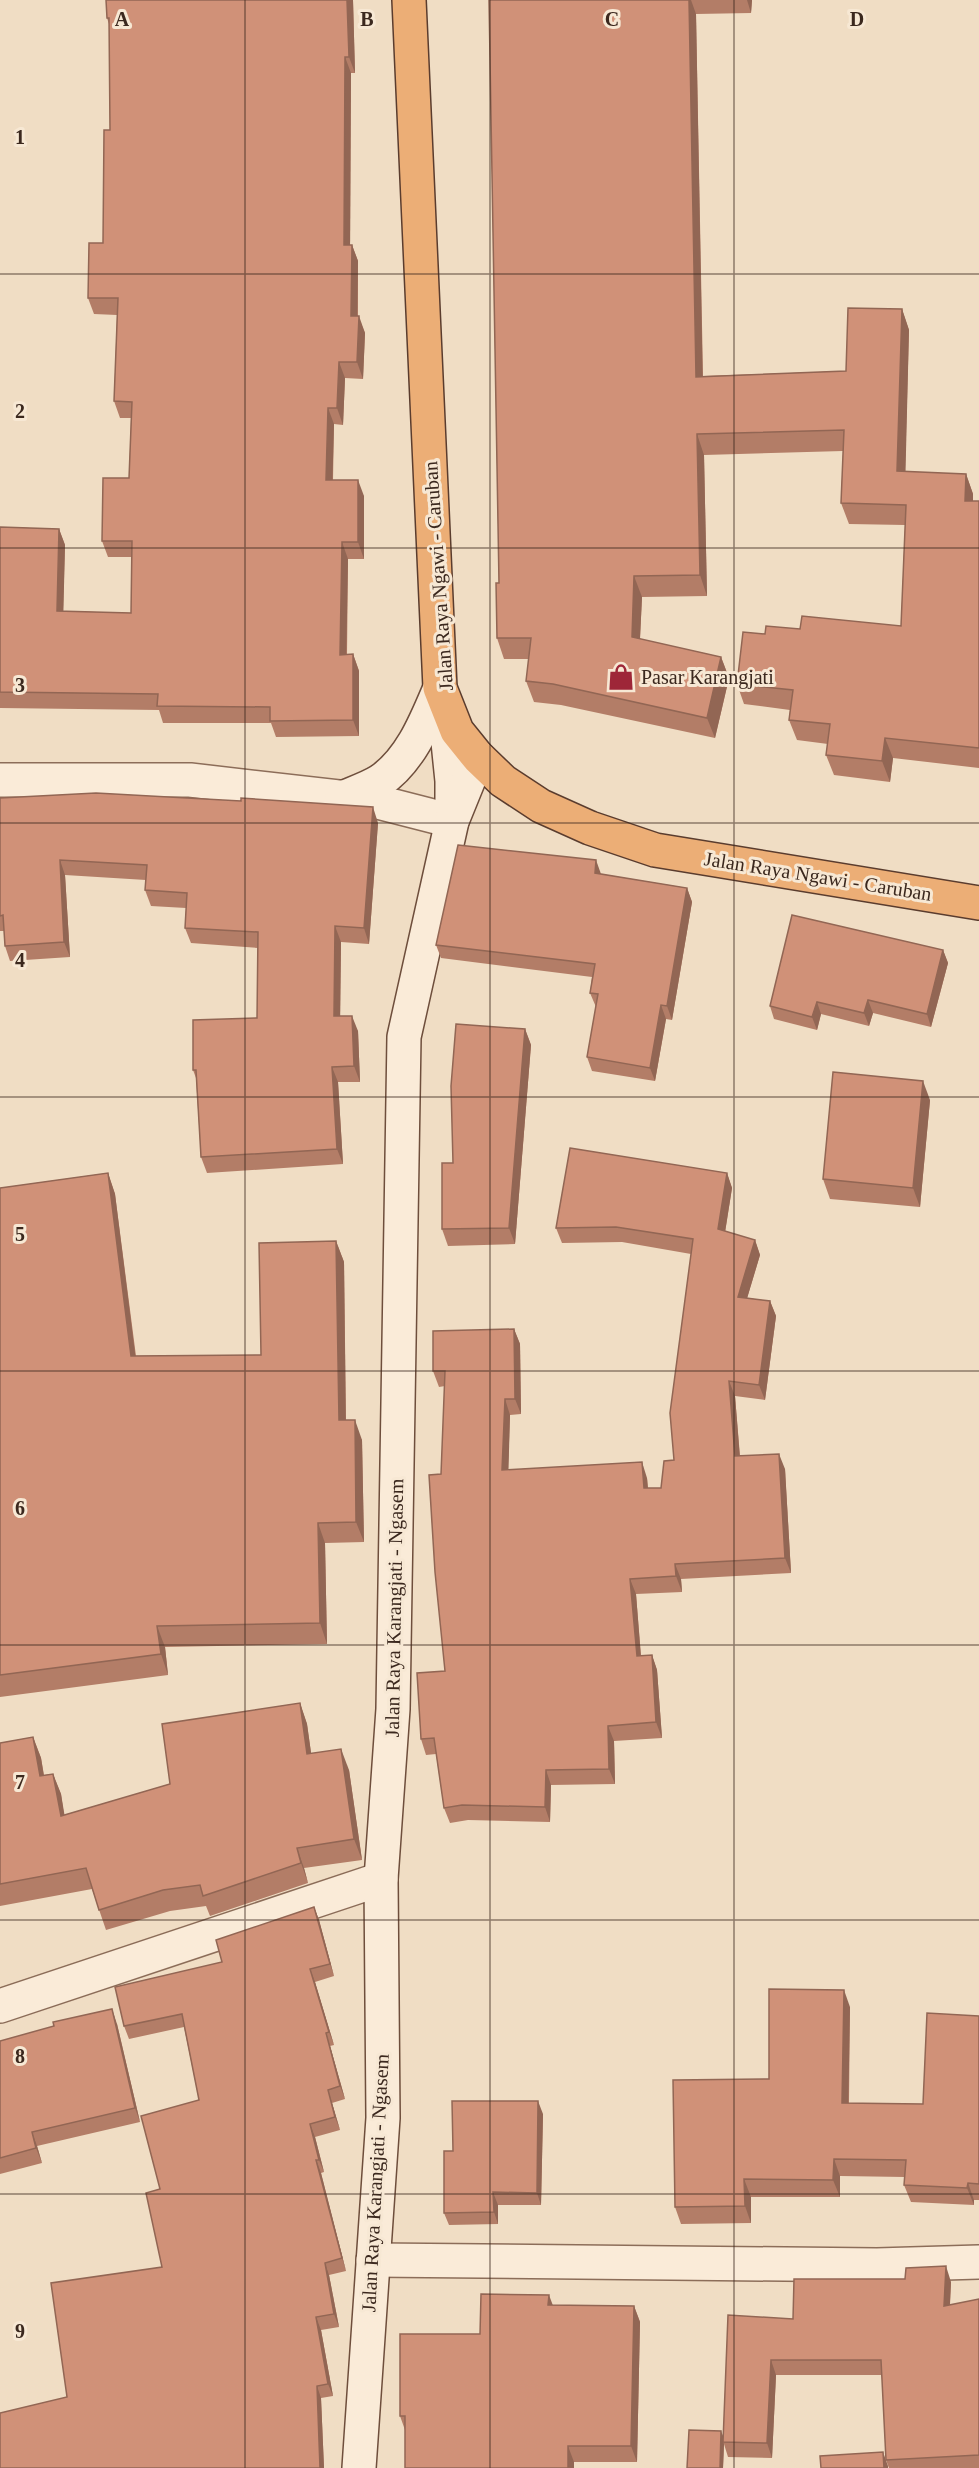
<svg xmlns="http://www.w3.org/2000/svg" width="979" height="2468" font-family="Georgia,serif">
<rect width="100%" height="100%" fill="#f0ddc4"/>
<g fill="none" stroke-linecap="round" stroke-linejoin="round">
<defs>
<g id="minor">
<polyline points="0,780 190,780 374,801 452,821"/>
<polyline points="0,2006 381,1879"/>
<polyline points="373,2260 877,2265 979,2262"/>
</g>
<g id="secondary">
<polyline points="444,703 452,781 452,807"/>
<path d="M342,798C354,793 369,788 380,781C411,760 426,721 440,688"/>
<polyline points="359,2468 383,2118 381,1879 393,1709 404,1037 452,821 478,757"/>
</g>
<polyline id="trunk" points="409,0 440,688 457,731 478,757 503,781 541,806 590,828 655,850 979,903"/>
</defs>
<use href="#minor" stroke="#8c6d59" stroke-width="36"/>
<use href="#secondary" stroke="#6e4e3c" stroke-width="36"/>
<use href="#trunk" stroke="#5a3c2e" stroke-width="36"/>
<use href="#minor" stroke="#faebd8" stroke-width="33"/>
<use href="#secondary" stroke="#faebd8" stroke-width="33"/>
<use href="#trunk" stroke="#ecae76" stroke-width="33"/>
</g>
<g fill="#b37d67">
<polygon points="106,0 353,0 355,73 351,73 350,245 352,245 358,261 358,316 365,333 363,379 345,378 343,425 334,424 333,480 364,496 364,559 348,559 347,655 353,654 359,671 359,736 276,737 271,723 163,723 159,710 0,708 0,527 59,529 65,545 63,611 131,613 132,557 108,557 102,541 129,478 131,418 120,418 114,401 117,315 94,314 88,298 103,243 110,130 109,24 107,18"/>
<polygon points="489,0 752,0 751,13 696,14 703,376 846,371 902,309 909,330 905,472 966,474 973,494 973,501 979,501 979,768 893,758 890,782 834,775 826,755 828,744 797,740 789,720 790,710 744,704 737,684 765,634 800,629 901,626 905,525 849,524 841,503 843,451 704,455 707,596 642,597 640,639 721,657 729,678 715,738 561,705 534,702 526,681 529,659 504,659 497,638 499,583"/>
<polygon points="0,798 378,823 369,944 341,942 340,1016 358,1031 360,1082 338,1082 343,1164 207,1173 201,1157 196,1078 193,1070 257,1018 258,948 191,943 185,928 186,908 151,906 145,890 146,880 65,875 70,957 10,961 5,946 4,931 0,931"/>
<polygon points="601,874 687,888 692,902 672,1020 666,1019 655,1081 592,1071 587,1057 596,1007 590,993 592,977 441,958 436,945"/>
<polygon points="943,950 948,963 931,1027 873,1013 869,1026 821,1014 817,1030 774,1019 770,1006"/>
<polygon points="525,1029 531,1045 515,1244 448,1246 442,1229 453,1163"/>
<polygon points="930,1100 920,1207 830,1199 823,1179"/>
<polygon points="108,1173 115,1194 136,1356 261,1355 336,1241 344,1262 346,1420 362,1440 364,1542 325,1543 327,1644 165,1647 168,1675 0,1697 0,1188"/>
<polygon points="727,1173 732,1188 725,1232 755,1240 760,1255 747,1298 770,1301 776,1316 765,1400 735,1396 740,1456 785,1469 791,1573 681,1579 682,1592 636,1594 641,1656 652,1655 657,1670 662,1738 614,1741 615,1784 551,1785 550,1822 468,1820 450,1823 444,1808 436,1754 426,1755 421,1739 445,1671 441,1474 445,1386 439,1387 433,1371 514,1329 520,1344 521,1414 510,1415 508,1470 647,1478 648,1488 661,1488 674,1460 691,1254 622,1242 562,1243 556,1228"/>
<polygon points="300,1703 307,1724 311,1753 349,1770 362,1860 304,1868 308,1883 210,1916 206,1906 170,1911 106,1930 92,1889 0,1906 0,1743 33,1737 41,1758 44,1775 53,1774 61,1794 64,1815 170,1784"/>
<polygon points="314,1907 319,1920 334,1976 315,1982 334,2045 330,2046 345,2099 332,2103 340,2130 315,2137 324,2172 321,2173 346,2271 329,2275 339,2327 321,2330 333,2396 321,2398 324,2468 0,2468 67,2397 162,2267 160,2189 199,2100 184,2027 129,2039 124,2026 222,1962"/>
<polygon points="850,2007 849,2103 923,2104 979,2016 979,2200 974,2200 974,2205 911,2202 904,2185 905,2177 840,2176 840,2197 751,2197 751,2223 681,2224 675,2207 769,2079"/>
<polygon points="117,2024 140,2122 37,2146 42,2163 0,2174 0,2041"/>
<polygon points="543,2114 541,2205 498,2205 498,2224 449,2225 444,2213 453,2151"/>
<polygon points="951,2282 950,2305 979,2299 979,2468 889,2468 886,2460 882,2375 776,2375 772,2458 728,2457 724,2444 723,2468 687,2468 723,2436 793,2319"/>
<polygon points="552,2305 634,2306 640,2322 637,2462 574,2462 574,2468 405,2468 405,2430 400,2416 480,2334"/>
</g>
<g fill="#926654">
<polygon points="347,0 353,0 355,73 349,57"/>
<polygon points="689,0 691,0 696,14 703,397 696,377"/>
<polygon points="747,0 752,0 751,13"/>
<polygon points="345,57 351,73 350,261 344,245"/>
<polygon points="352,245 358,261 357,333 351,316"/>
<polygon points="902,309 909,330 905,492 897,471"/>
<polygon points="359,316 365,333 363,379 357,362"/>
<polygon points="339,362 345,378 343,425 337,408"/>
<polygon points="328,408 334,424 332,496 326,480"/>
<polygon points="697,434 704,455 707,596 700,575"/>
<polygon points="966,474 973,494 973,521 965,501"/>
<polygon points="358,480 364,496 364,559 358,542"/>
<polygon points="59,529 65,545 63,627 57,611"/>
<polygon points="342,542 348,559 346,671 340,655"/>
<polygon points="634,576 642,597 639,658 632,637"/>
<polygon points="353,654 359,671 359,736 353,720"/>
<polygon points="721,657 729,678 715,738 707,718"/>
<polygon points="885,738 893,758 890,782 882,761"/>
<polygon points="373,807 378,823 369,944 364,928"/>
<polygon points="60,860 65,875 70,957 64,942"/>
<polygon points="596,860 601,874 595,873"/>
<polygon points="687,888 692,902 672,1020 667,1006"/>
<polygon points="335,926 341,942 340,1032 334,1016"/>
<polygon points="943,950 948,963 931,1027 927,1014"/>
<polygon points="868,1000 873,1013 869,1026 864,1013"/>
<polygon points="817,1002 821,1014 817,1030 812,1017"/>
<polygon points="661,1005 666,1019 655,1081 650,1068"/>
<polygon points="352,1016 358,1031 360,1082 354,1066"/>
<polygon points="525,1029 531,1045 515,1244 509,1228"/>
<polygon points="332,1067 338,1082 343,1164 337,1149"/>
<polygon points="923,1081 930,1100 920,1207 913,1188"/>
<polygon points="108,1173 115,1194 138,1377 131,1356"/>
<polygon points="727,1173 732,1188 723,1245 718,1229"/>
<polygon points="755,1240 760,1255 743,1312 738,1297"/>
<polygon points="336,1241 344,1262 346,1440 339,1420"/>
<polygon points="770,1301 776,1316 765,1400 759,1385"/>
<polygon points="514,1329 520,1344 521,1414 515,1399"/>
<polygon points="729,1381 735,1396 741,1472 735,1456"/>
<polygon points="505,1399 510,1415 508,1486 502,1470"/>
<polygon points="355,1420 362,1440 364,1542 356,1522"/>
<polygon points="779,1454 785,1469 791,1573 785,1558"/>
<polygon points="642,1462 647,1478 649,1503 644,1488"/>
<polygon points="318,1523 325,1543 327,1644 320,1623"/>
<polygon points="675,1564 681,1579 682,1592 676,1576"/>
<polygon points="630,1579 636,1594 642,1671 637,1656"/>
<polygon points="157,1626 165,1647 168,1675 161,1654"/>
<polygon points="652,1655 657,1670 662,1738 656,1722"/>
<polygon points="300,1703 307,1724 314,1774 307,1754"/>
<polygon points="608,1726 614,1741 615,1784 609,1769"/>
<polygon points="33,1737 41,1758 47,1796 40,1776"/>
<polygon points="341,1749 349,1770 362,1860 354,1839"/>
<polygon points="546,1770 551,1785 550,1822 545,1807"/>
<polygon points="53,1774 61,1794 68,1836 61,1816"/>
<polygon points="297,1848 304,1868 308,1883 301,1863"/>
<polygon points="314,1907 319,1920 334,1976 330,1964"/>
<polygon points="310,1969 315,1982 334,2045 329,2032"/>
<polygon points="844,1990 850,2007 848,2120 842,2103"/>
<polygon points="112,2009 117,2024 140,2122 135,2108"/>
<polygon points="326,2033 330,2046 345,2099 340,2086"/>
<polygon points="328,2090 332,2103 340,2130 335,2117"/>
<polygon points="538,2101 543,2114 541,2205 537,2193"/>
<polygon points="310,2124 315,2137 324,2172 319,2160"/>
<polygon points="32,2132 37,2146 42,2163 36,2148"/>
<polygon points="834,2159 840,2176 840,2197 833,2180"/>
<polygon points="316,2160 321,2173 346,2271 342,2258"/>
<polygon points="744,2179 751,2197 751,2223 745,2206"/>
<polygon points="968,2183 974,2200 974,2205 967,2188"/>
<polygon points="493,2192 498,2205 498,2224 494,2212"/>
<polygon points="325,2263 329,2275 339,2327 334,2314"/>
<polygon points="946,2266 951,2282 949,2321 944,2306"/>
<polygon points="549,2295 555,2311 548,2305"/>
<polygon points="634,2306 640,2322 637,2462 631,2446"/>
<polygon points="316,2317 321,2330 333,2396 328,2384"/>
<polygon points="771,2360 776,2375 772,2458 767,2443"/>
<polygon points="317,2386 321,2398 324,2468 320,2468"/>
<polygon points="721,2431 724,2438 723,2442 724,2444 723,2468 720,2468"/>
<polygon points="568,2446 574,2462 574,2468 568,2468"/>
<polygon points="883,2452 888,2466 888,2468 884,2468"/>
</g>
<g fill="#d09178" stroke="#926654" stroke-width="1.5">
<polygon points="106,0 347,0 349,57 345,57 344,245 352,245 351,316 359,316 357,362 339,362 337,408 328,408 326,480 358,480 358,542 342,542 340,655 353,654 353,720 270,721 270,707 157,706 158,694 0,692 0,527 59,529 57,611 131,613 132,541 102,541 103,478 129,478 132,402 114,401 118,298 88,298 89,243 103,243 104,130 110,130 109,18 107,18"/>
<polygon points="489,0 689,0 696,377 846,371 848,308 902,309 897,471 966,474 965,501 979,501 979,748 885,738 882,761 826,755 830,724 789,720 793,690 737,684 743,632 765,634 766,626 800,629 802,616 901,626 906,505 841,503 844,430 697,434 700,575 634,576 632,637 721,657 707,718 553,684 526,681 531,638 497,638 496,583 499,583"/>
<polygon points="96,793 241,801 241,798 373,807 364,928 335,926 334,1016 352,1016 354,1066 332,1067 337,1149 201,1157 196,1070 193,1070 193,1020 257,1018 258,932 185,928 187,893 145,890 147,865 60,860 64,942 5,946 3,915 0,916 0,798"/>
<polygon points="458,845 596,860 595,873 687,888 667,1006 661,1005 650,1068 587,1057 598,994 590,993 595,964 436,945"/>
<polygon points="792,915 943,950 927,1014 868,1000 864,1013 817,1002 812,1017 770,1006"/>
<polygon points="456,1024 525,1029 509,1228 442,1229 442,1163 453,1163 451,1086"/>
<polygon points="833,1072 923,1081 913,1188 823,1179"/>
<polygon points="570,1148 727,1173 718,1229 755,1240 738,1297 770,1301 759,1385 729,1381 735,1456 779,1454 785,1558 675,1564 676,1576 630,1579 637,1656 652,1655 656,1722 608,1726 609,1769 546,1770 545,1807 462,1805 444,1808 434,1738 421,1739 417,1673 445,1671 435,1572 429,1475 441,1474 445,1371 433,1371 433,1331 514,1329 515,1399 505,1399 502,1470 642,1462 644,1488 661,1488 664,1461 674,1460 670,1413 693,1239 616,1227 556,1228"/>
<polygon points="108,1173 131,1356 261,1355 259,1243 336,1241 339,1420 355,1420 356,1522 318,1523 320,1623 157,1626 161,1654 0,1675 0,1188"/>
<polygon points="300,1703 307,1754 341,1749 354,1839 297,1848 301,1863 203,1896 200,1885 163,1890 99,1910 86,1868 0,1884 0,1743 33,1737 40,1776 53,1774 61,1816 170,1784 162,1724"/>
<polygon points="314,1907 330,1964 310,1969 329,2032 326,2033 340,2086 328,2090 335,2117 310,2124 319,2160 316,2160 342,2258 325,2263 334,2314 316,2317 328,2384 317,2386 320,2468 0,2468 0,2413 67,2397 51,2283 162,2267 146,2193 160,2189 141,2116 199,2100 182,2014 124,2026 115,1987 222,1962 216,1940"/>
<polygon points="769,1989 844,1990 842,2103 923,2104 927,2013 979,2016 979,2184 968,2183 967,2188 904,2185 906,2160 834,2159 833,2180 744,2179 745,2206 675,2207 673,2080 769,2079"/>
<polygon points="112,2009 135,2108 32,2132 36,2148 0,2158 0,2041 54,2026 53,2022"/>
<polygon points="452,2101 538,2101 537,2193 493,2192 494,2212 444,2213 444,2151 453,2151"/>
<polygon points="946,2266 944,2306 979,2299 979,2455 886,2460 881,2360 771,2360 767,2443 723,2442 728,2315 793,2319 794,2279 905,2279 906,2268"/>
<polygon points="481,2294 549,2295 548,2305 634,2306 631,2446 568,2446 568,2468 405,2468 405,2416 400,2416 400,2334 480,2334"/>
<polygon points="689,2430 721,2431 720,2468 687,2468"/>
<polygon points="883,2452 884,2468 821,2468 820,2456"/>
</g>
<path fill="none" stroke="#3b281e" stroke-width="1.5" stroke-opacity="0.55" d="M245,0V2468M490,0V2468M734,0V2468M0,274H979M0,548H979M0,823H979M0,1097H979M0,1371H979M0,1645H979M0,1920H979M0,2194H979"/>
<defs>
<symbol id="shop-bare" viewBox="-9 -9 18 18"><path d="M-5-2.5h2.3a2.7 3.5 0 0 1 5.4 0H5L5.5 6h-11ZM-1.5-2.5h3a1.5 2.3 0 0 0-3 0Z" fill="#9e2638" stroke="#f7e8d4" stroke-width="2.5" paint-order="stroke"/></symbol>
</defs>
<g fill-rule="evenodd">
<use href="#shop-bare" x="602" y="658" width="38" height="38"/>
</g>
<g text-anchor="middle" stroke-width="6" stroke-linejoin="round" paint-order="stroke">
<g font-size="20" fill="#3b281e" stroke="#f7e8d4">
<text transform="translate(438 576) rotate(-94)" y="7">Jalan Raya Ngawi - Caruban</text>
<text transform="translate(818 876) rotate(9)" y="7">Jalan Raya Ngawi - Caruban</text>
<text transform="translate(394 1608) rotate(-89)" y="7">Jalan Raya Karangjati - Ngasem</text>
<text transform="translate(375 2183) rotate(-87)" y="7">Jalan Raya Karangjati - Ngasem</text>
</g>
<g font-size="20" fill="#3b281e" stroke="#f7e8d4" text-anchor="start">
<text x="641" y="684">Pasar Karangjati</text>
</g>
</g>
<g font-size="20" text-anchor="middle" font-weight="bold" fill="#3b281e" stroke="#f7e8d4" stroke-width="6" stroke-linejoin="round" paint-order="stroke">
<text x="122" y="26">A</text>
<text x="367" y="26">B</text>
<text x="612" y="26">C</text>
<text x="857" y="26">D</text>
<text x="20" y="144">1</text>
<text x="20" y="418">2</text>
<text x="20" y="692">3</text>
<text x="20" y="967">4</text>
<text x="20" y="1241">5</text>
<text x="20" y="1515">6</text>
<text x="20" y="1789">7</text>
<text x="20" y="2063">8</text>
<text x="20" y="2338">9</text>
</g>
</svg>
